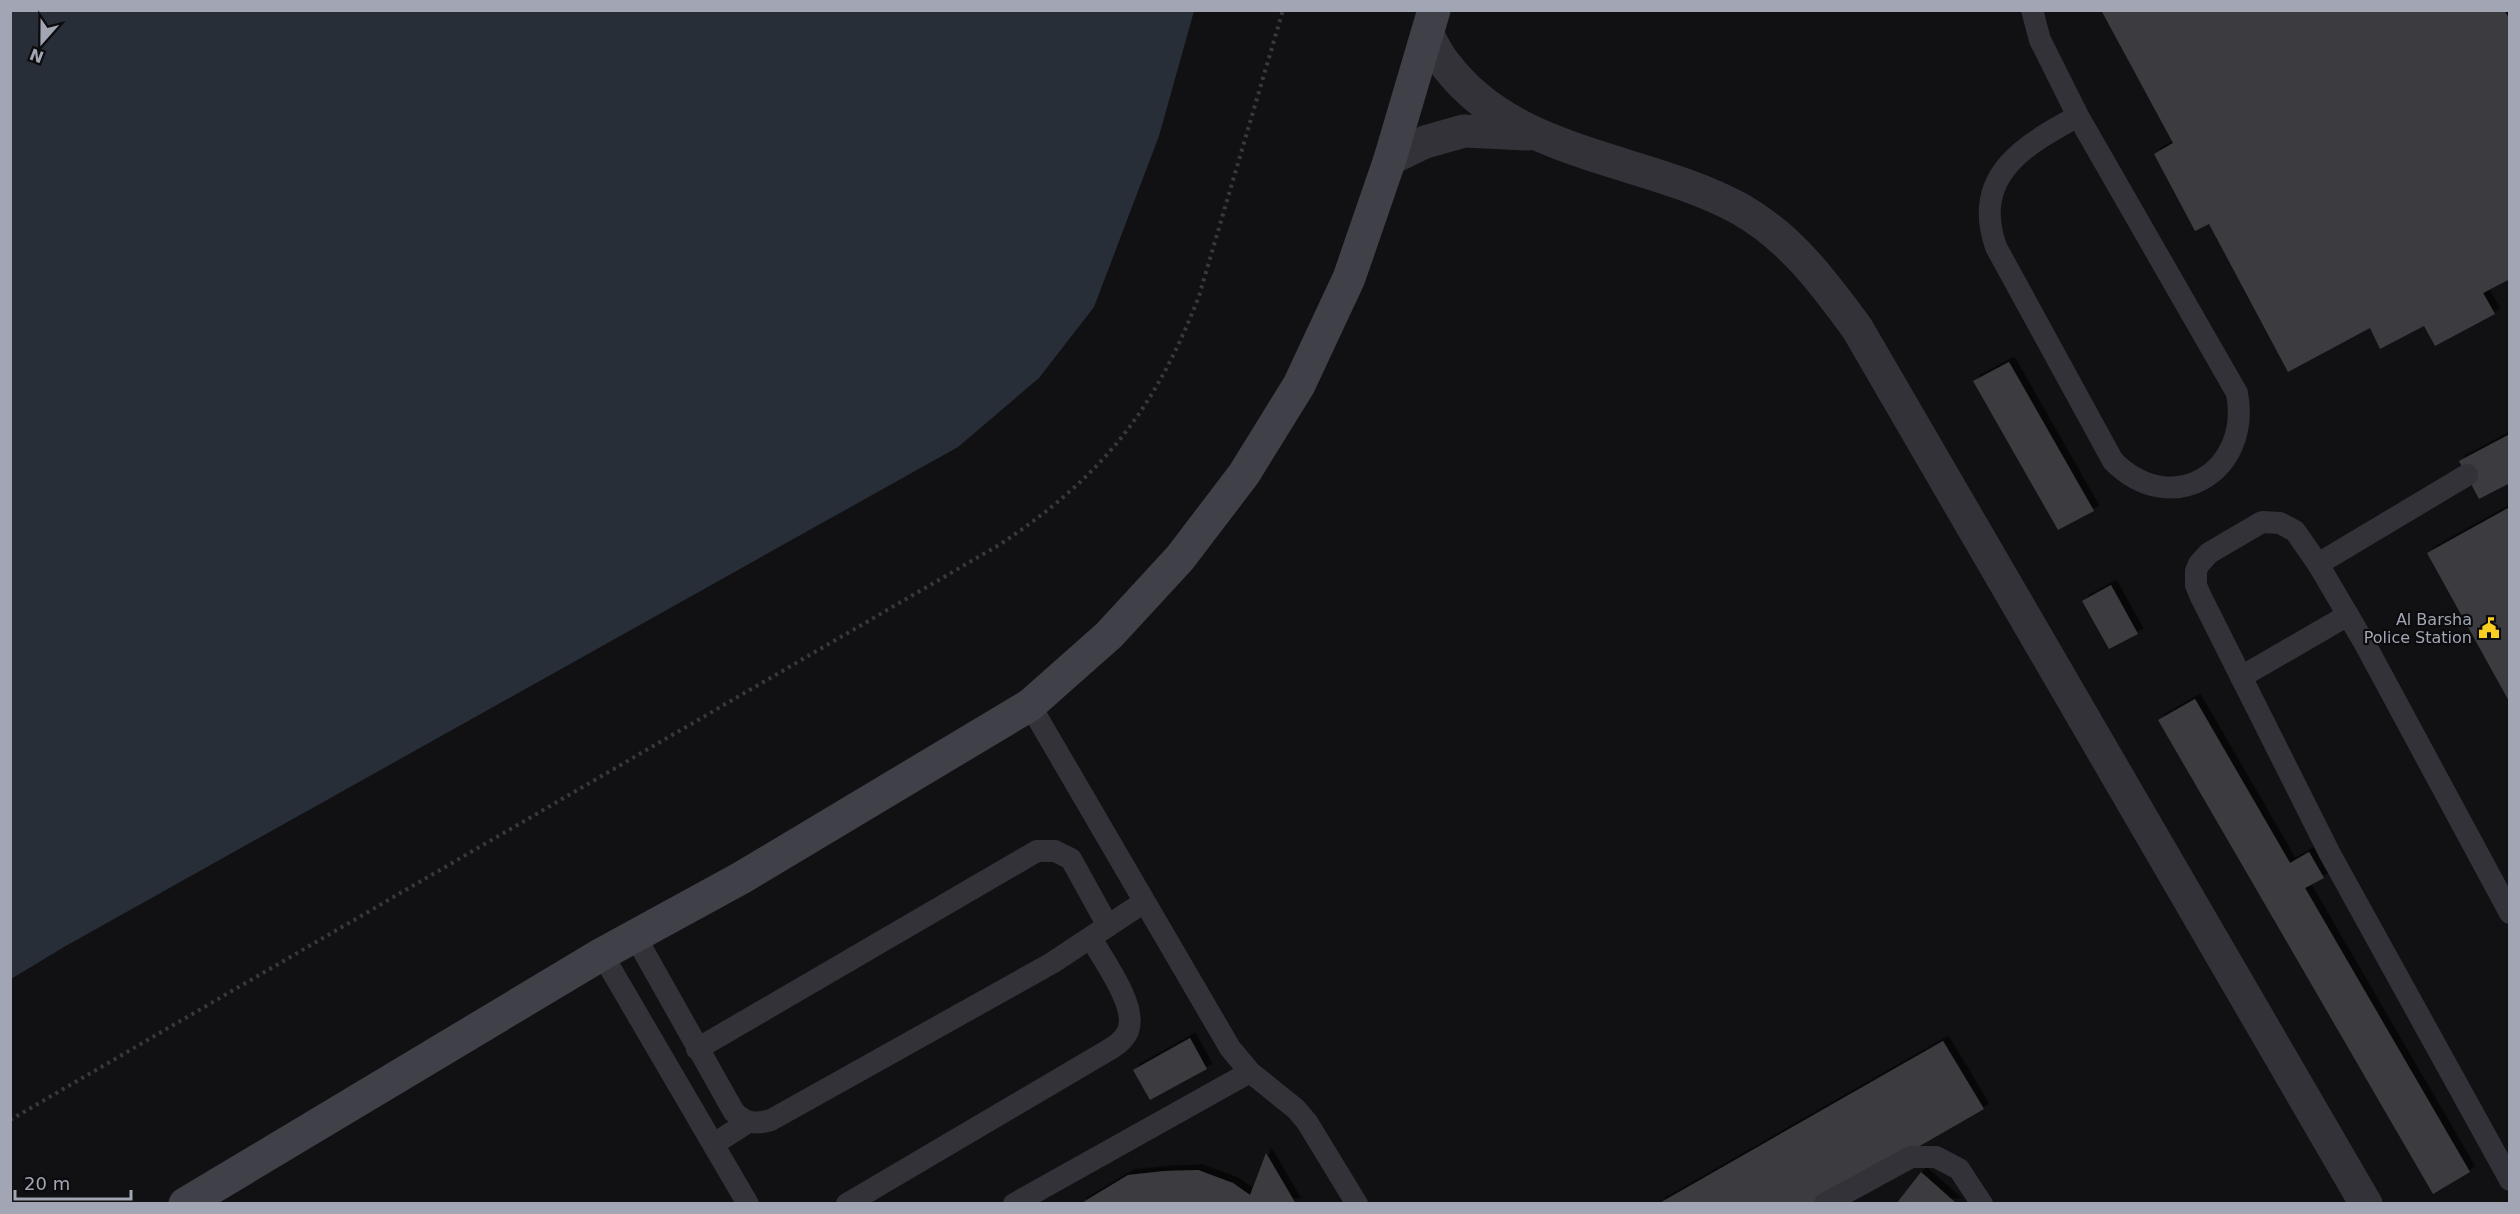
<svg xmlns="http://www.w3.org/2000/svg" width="2520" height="1214" font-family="'DejaVu Sans',sans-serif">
<defs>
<filter id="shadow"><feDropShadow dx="5.5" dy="-5.5" stdDeviation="0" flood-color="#0009"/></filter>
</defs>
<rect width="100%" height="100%" fill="#111113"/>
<polygon fill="#272e37" points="11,10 1194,10 1194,11 1159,136 1094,307 1039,378 958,447 64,947 11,979"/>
<g fill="#3b3b40" filter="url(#shadow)">
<polygon points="2101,10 2504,10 2510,20 2510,279 2483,293 2495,314 2435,346 2424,326 2380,349 2370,328 2288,372 2209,224 2195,231 2154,154 2173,143"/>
<polygon points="2009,362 2094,511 2058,530 1973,381"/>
<polygon points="2510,434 2510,483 2479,499 2459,461"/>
<polygon points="2510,507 2510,703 2427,553"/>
<polygon points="2111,585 2138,634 2109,649 2082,601"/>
<polygon points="2195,699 2290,863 2309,852 2324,878 2305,888 2470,1172 2433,1194 2158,720"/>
<polygon points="1190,1038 1207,1069 1150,1100 1133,1070"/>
<polygon points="1943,1041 1984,1109 1819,1204 1658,1204"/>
<polygon points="1266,1153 1296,1204 1080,1204 1128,1175 1165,1171 1198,1170 1233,1183 1250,1195"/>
<polygon points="1921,1172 1957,1204 1896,1204"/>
</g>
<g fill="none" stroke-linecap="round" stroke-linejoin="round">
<path stroke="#38393f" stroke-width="4" stroke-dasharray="3 4.5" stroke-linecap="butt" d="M10,1120L999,545C1102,477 1155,410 1199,296L1283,10"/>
<g stroke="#323238" stroke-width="22">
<path d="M2032,10L2040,40L2078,116L2237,393C2252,473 2171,520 2113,461L1996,247C1971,175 2025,145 2078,116"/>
<polyline points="2318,564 2467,475"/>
<polyline points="2241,677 2348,615"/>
<polyline points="1030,705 1230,1048 1250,1072 1296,1109 1307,1122 1357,1204"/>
<polyline points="2510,913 2365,644 2318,564 2295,531 2280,523 2262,522 2209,553 2199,564 2196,571 2196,585 2200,595 2330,854 2510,1180"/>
<path d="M635,936L734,1112C745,1123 756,1125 771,1120L1052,963L1144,902"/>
<polyline points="602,954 748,1204"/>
<polyline points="697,1049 1037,851 1055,851 1071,859 1108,926"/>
<polyline points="714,1144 748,1122"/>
<path d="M847,1204L1100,1055C1110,1049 1123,1043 1128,1031C1138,1006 1103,960 1091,938"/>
<polyline points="1014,1204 1250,1072"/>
<polyline points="1825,1204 1911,1157 1936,1157 1959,1169 1982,1204"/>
</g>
<g stroke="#323238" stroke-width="33">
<path d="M1427,34C1433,44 1438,56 1446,65C1515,157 1645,157 1740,209C1790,237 1824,283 1857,328L2366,1204"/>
<polyline points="1390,159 1425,142 1464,131 1528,134"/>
</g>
<polyline stroke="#404148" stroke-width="33" points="185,1204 602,954 741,878 1030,705 1109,635 1180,558 1244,474 1299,385 1349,278 1390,159 1434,10"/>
</g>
<defs>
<symbol id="civic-bare" viewBox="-9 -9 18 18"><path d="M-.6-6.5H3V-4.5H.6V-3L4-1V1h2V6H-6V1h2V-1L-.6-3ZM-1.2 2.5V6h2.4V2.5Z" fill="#facd22" stroke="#0c0c0e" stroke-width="2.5" paint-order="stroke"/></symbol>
</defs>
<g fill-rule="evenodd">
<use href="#civic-bare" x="2474" y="613" width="30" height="30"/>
</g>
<g text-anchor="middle" stroke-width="4.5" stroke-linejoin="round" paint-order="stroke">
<g font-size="16" fill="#a2a5b4" stroke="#0c0c0e" text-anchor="end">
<text x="2472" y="625">Al Barsha<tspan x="2472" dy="18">Police Station</tspan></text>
</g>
</g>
<rect width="2520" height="1214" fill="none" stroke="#a2a5b4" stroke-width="24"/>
<g transform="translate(42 42) rotate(201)" stroke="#0c0c0e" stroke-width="4.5" paint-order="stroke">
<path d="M0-4.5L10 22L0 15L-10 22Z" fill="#a2a5b4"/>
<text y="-9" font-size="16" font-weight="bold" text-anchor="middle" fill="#a2a5b4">N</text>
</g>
<path d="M15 1190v9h116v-9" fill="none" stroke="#a2a5b4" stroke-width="3"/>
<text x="24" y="1190" font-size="18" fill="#a2a5b4" stroke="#0c0c0e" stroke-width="4.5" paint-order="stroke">20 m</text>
</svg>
